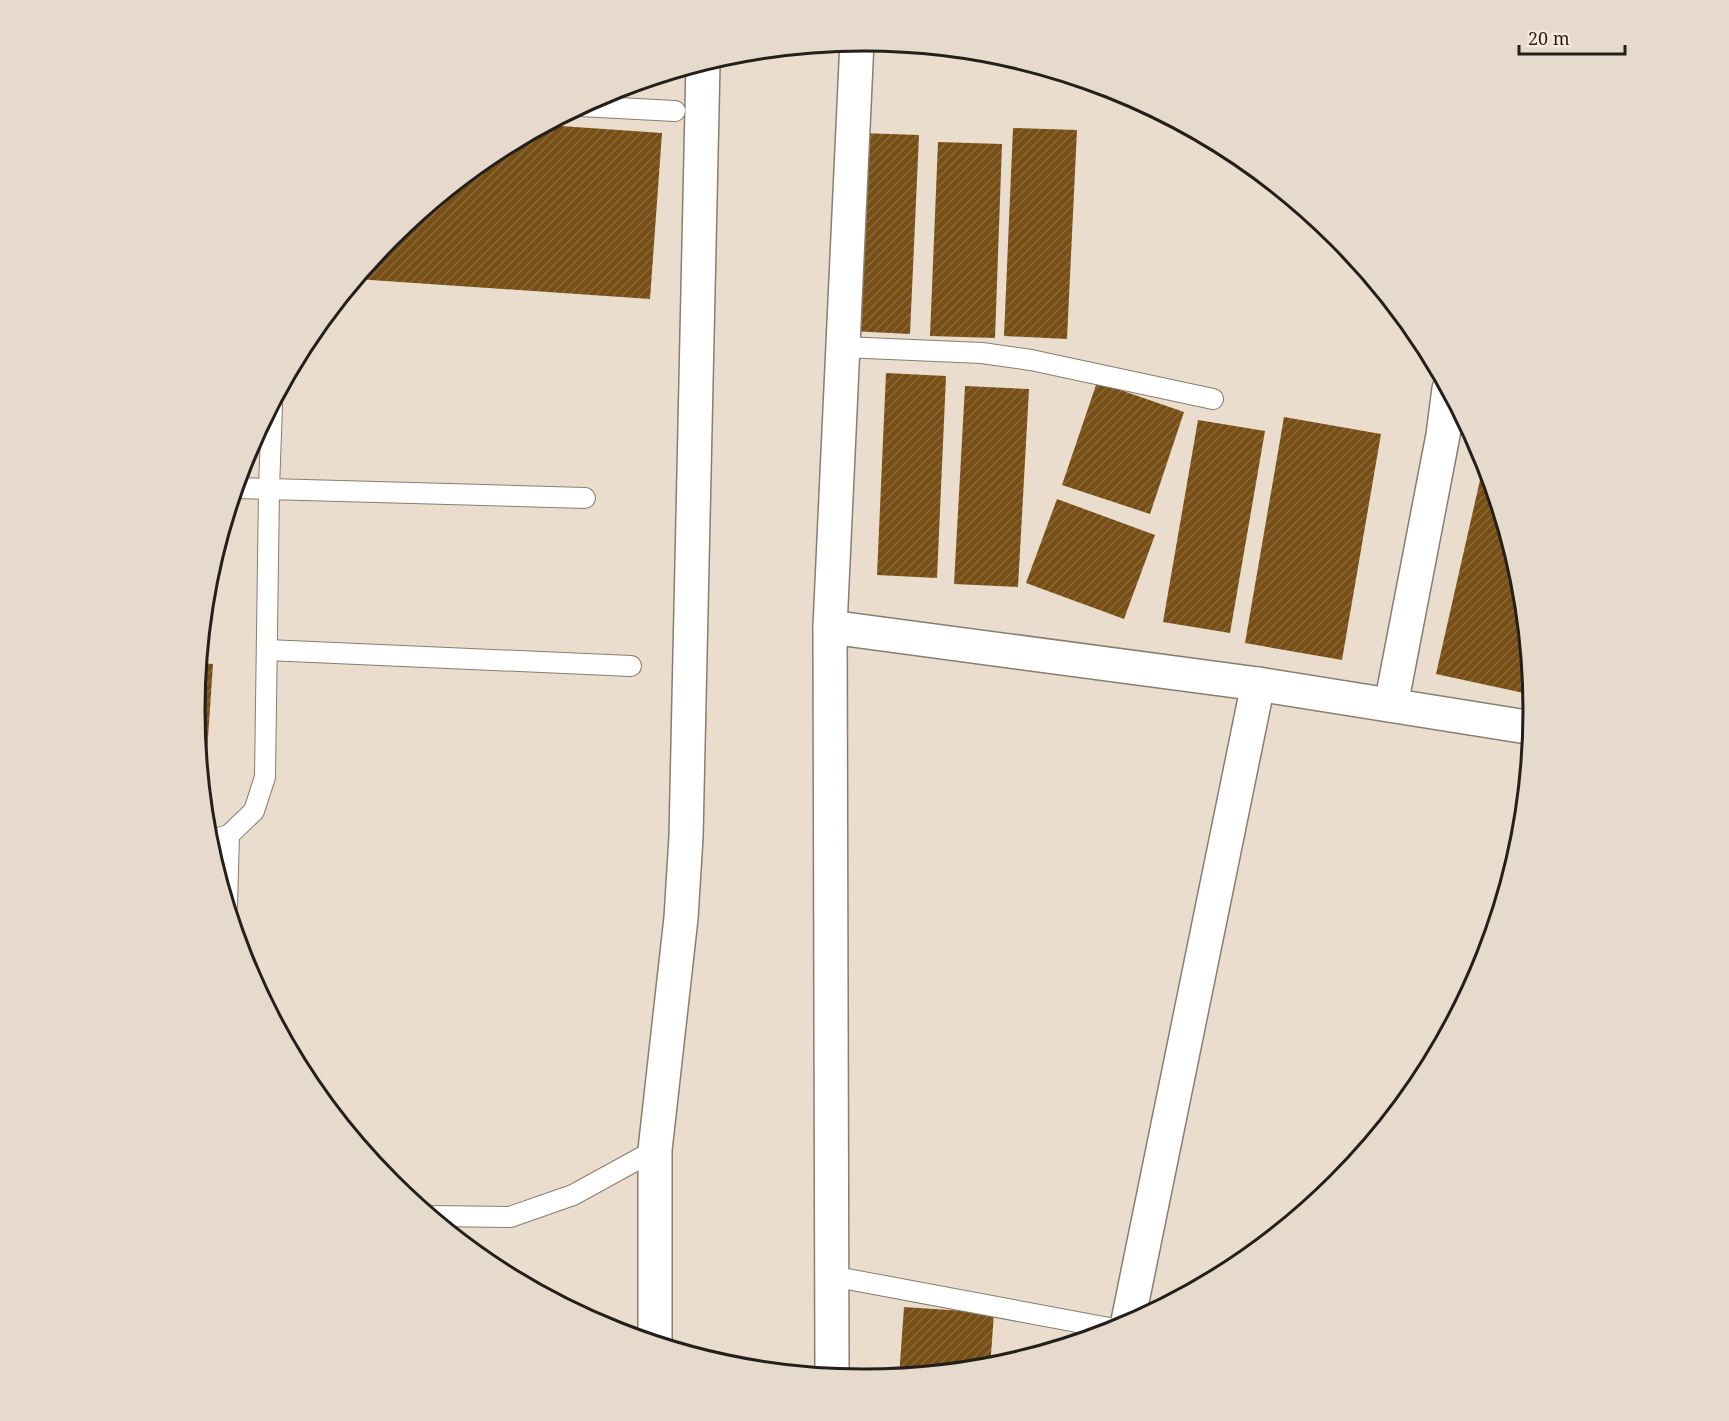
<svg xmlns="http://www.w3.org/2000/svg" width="1729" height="1421" font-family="'Noto Serif',serif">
<defs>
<pattern id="building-hatch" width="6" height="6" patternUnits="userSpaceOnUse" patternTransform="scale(1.5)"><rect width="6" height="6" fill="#774f15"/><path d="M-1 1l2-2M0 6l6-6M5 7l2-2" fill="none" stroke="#886a3e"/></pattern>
</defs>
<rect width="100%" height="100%" fill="#eaddce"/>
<g fill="url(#building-hatch)">
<polygon points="654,78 654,83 641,82"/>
<polygon points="546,125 662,133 650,299 356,279 391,236 493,153"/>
<polygon points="1013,128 1077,130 1067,339 1004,336"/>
<polygon points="860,133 919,135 910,334 851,331"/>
<polygon points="938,142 1002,144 995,338 930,336"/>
<polygon points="886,373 946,376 937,578 877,575"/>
<polygon points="1097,382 1184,412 1150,514 1062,485"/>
<polygon points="965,386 1029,389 1018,587 954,584"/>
<polygon points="1284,417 1381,434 1342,660 1245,643"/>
<polygon points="1198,420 1265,431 1230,633 1163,622"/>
<polygon points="1485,458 1522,580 1533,695 1436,674"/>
<polygon points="1057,499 1155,535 1124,619 1026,583"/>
<polygon points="199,663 213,664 204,797 195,710"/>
<polygon points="904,1307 994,1313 990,1368 899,1377"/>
</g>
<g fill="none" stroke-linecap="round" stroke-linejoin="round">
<defs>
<g id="lane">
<polyline points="580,106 675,111"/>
<polyline points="843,347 982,353 1031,360 1213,399"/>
<polyline points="235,488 269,489 272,405"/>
<polyline points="267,650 631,666"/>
<polyline points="207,841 229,835 254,811 265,777 269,489 585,498"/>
<polyline points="227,906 229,835"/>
<polyline points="429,1216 510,1217 573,1195 655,1150"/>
<polyline points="831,1276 1120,1330"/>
</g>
<g id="street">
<polyline points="830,627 1258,684 1533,728"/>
<polyline points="1391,705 1443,435 1449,389"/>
<polyline points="1127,1326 1258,684"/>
<polyline points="655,1344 655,1150 681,918 686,837 703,63"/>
</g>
<polyline id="secondary" points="832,1377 830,627 857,41"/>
</defs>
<use href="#lane" stroke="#897d6f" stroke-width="22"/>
<use href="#street" stroke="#897d6f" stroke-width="36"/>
<use href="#secondary" stroke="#897d6f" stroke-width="36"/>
<use href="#lane" stroke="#fff" stroke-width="20"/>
<use href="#street" stroke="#fff" stroke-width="33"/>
<use href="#secondary" stroke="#fff" stroke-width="33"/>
</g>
<path d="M0 0H1729V1421H0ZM205 710a659 659 0 1 1 1318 0a659 659 0 1 1-1318 0Z" fill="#e6dacc" fill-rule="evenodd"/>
<path fill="none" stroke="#241f1a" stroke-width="3" d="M205 710a659 659 0 1 1 1318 0a659 659 0 1 1-1318 0Z"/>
<path d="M1519 45v9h106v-9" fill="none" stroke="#241f1a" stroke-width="3"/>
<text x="1528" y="45" font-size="18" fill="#241f1a" stroke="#f7eadb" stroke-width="4.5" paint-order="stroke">20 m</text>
</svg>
